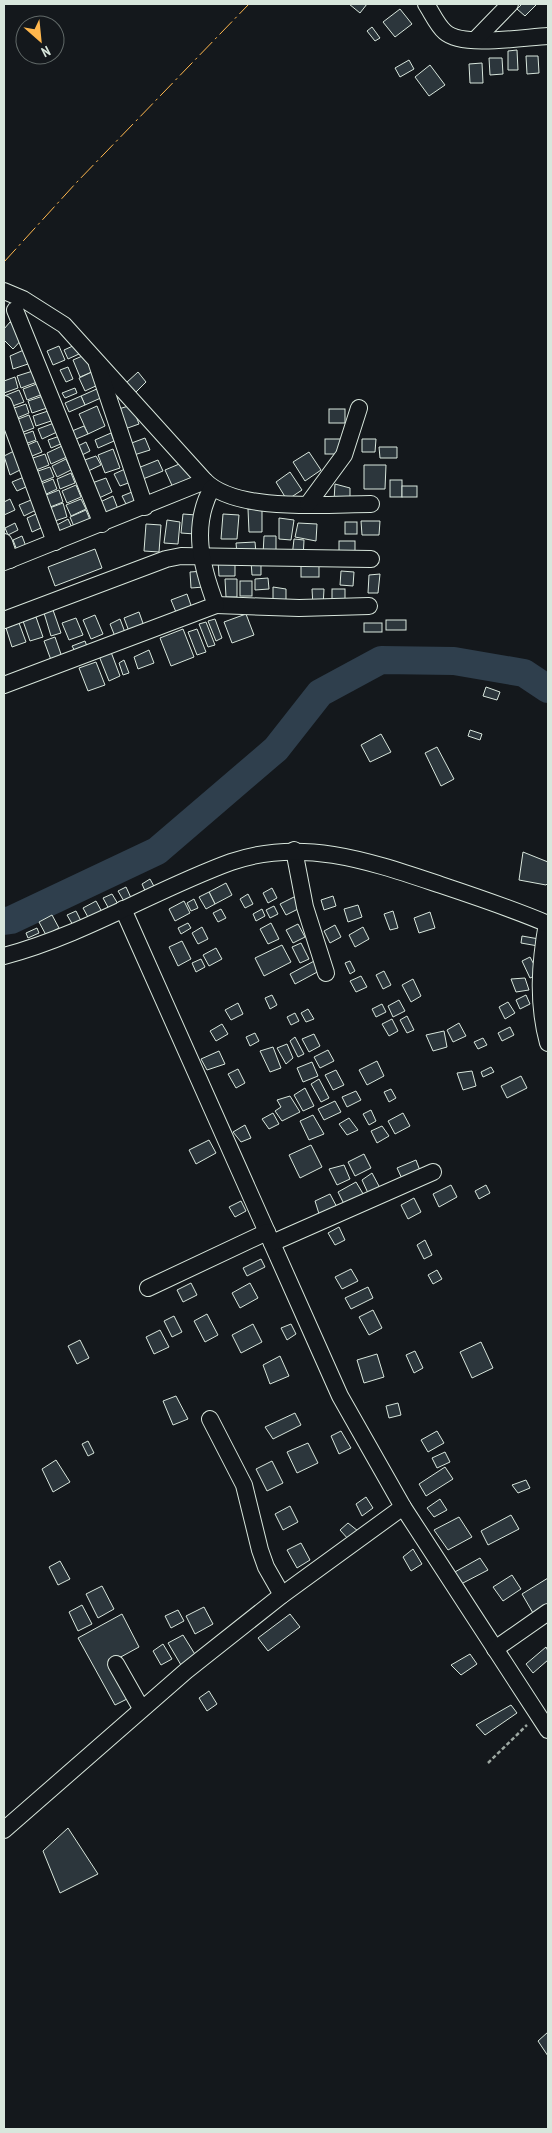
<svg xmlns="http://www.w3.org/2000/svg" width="552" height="2133" font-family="'PT Sans Narrow',sans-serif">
<rect width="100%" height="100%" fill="#14181c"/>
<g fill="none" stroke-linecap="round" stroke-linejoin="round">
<polyline stroke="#2f3f4d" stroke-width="28" points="4,921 11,920 157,851 276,749 320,693 381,660 454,661 524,673 548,689"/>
</g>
<g fill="#2c363c" stroke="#d8e6dc">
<polygon points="349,4 367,4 360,13"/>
<polygon points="522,4 537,4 525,16 517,9"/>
<polygon points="400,9 412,24 395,37 383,22"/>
<polygon points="372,27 380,38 375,41 367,31"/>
<polygon points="517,50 518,70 508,70 508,51"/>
<polygon points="526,56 538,56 539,73 527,74"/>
<polygon points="489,58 502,58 503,74 490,75"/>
<polygon points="409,60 414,69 400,77 395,68"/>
<polygon points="482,63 483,83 470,83 469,64"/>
<polygon points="430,65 445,85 429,96 415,77"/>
<polygon points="10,322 25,336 13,349 4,340 4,329"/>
<polygon points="75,345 79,354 68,359 64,350"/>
<polygon points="59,346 65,360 53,365 47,351"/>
<polygon points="26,349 31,363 13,369 10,356"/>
<polygon points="87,354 94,371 80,377 73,360"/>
<polygon points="68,367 73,379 66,382 60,370"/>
<polygon points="36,370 40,381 21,388 17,376"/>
<polygon points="94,371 100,384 85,391 79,378"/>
<polygon points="138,372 146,382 135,393 126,383"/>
<polygon points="15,377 18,388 4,393 4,381"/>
<polygon points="42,382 46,393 27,400 23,389"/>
<polygon points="75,388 77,393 65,398 62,393"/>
<polygon points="99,388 103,397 85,405 81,396"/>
<polygon points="19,390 24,402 7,408 4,396"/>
<polygon points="46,395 50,407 32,413 28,401"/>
<polygon points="81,396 85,405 69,412 65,403"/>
<polygon points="26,404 29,413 17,418 14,408"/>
<polygon points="132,405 139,424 122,430 115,410"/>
<polygon points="97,406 105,426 88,434 79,414"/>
<rect x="329" y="409" width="16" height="14"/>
<polygon points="51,410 54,420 36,426 33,416"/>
<polygon points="29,415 34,428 18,434 13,421"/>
<polygon points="54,423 57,432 42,439 38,429"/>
<polygon points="84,426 88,434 76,439 72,431"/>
<polygon points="33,431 36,440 25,444 22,435"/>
<polygon points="111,433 114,441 98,448 95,440"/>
<polygon points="60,436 63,443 51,448 48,440"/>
<polygon points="145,438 150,450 134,455 129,444"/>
<rect x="325" y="439" width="18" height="15"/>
<polygon points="362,439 376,439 375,452 362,452"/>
<polygon points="37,441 42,452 27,458 23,447"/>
<polygon points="86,442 90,451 78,457 74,448"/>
<polygon points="64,445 69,456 51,464 47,453"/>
<polygon points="379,447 397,447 397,458 380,458"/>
<polygon points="113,449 120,468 105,473 98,455"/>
<polygon points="14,451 22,469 10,475 4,456"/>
<polygon points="309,452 321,470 305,481 293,462"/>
<polygon points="45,454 49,465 31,472 27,460"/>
<polygon points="96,456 101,465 84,473 79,462"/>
<polygon points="66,459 71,470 57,477 52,466"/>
<polygon points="158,460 163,471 143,479 138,468"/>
<polygon points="184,462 194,484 175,492 165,470"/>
<polygon points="364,465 386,465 385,489 364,489"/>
<polygon points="50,467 54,477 36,484 32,473"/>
<polygon points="125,469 131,482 120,486 114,474"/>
<polygon points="290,472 302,490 287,500 276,482"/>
<polygon points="71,473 75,483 60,489 57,479"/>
<polygon points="24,477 28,486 17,491 12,482"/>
<polygon points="106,478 112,492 99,498 92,483"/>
<polygon points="53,479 57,489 40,497 36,486"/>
<rect x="390" y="480" width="12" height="17"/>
<polygon points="335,484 350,488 350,503 334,501"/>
<polygon points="76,485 81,497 67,503 62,491"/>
<rect x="402" y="486" width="15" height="11"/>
<polygon points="59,490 63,502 45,509 41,497"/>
<polygon points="137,490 143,504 129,510 122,496"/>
<polygon points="113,496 118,509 104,516 98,503"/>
<polygon points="10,499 15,510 4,515 4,502"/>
<polygon points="81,499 86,509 71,516 66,505"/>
<polygon points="31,500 36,510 24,516 19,505"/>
<polygon points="63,503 67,517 52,522 47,509"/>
<polygon points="262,508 262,532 249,532 248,509"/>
<polygon points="86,510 91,522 75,529 70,517"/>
<polygon points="36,514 41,528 32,532 27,518"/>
<polygon points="183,514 196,515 195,534 181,533"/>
<polygon points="223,514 239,515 237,539 221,539"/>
<polygon points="279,518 294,520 291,540 279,539"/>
<polygon points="68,519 73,530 59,537 55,526"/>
<polygon points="167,520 180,522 178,544 164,543"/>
<polygon points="361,521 380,521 379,535 362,535"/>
<rect x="345" y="522" width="12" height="12"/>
<polygon points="15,523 18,530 8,535 5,528"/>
<polygon points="298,523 317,524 316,541 295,537"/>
<polygon points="146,524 161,525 159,552 144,551"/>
<polygon points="22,536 27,549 18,553 13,540"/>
<polygon points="264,536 276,536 276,556 263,555"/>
<polygon points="294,539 304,540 303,559 292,557"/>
<rect x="339" y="541" width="16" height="15"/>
<polygon points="255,542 256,553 237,554 236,543"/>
<polygon points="95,549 102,568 55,586 48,567"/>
<polygon points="235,559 235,576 219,576 218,560"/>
<polygon points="261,560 261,575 252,575 251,561"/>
<rect x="301" y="561" width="18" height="16"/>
<polygon points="204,571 204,587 191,588 190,572"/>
<polygon points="341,571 354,572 353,586 340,585"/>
<polygon points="380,574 378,593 368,593 369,575"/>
<polygon points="268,578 269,589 255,590 255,579"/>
<polygon points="225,579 237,579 237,597 226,597"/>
<rect x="240" y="581" width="12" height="15"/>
<polygon points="273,587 286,589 286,606 273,606"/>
<polygon points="312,589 324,589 323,607 313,606"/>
<rect x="332" y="589" width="13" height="14"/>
<polygon points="187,594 193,611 178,617 171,600"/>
<polygon points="53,610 61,633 51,636 44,613"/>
<polygon points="139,612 145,629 130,634 124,618"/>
<polygon points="246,614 254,635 232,643 224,622"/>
<polygon points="95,615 103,634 91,639 83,620"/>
<polygon points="36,617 43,637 30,641 23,621"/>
<polygon points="76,618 83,635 69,640 62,623"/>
<polygon points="120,619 126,635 116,639 110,624"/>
<polygon points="215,619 222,638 216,641 208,621"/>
<rect x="386" y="620" width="20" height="10"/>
<polygon points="206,622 215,645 208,647 199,624"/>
<polygon points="19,623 26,642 12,647 6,628"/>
<rect x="364" y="623" width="18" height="9"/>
<polygon points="183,629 194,657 171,666 160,638"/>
<polygon points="197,629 206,652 197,655 188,632"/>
<polygon points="55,637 62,657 51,660 44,641"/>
<polygon points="85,641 88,649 76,653 72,646"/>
<polygon points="149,650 154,663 138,669 134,657"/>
<polygon points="111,652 120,676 109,681 99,656"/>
<polygon points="124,660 129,673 123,675 119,663"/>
<polygon points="96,662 105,685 88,691 79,668"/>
<polygon points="486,687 500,692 497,700 483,696"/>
<polygon points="470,730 482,734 480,740 468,736"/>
<polygon points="381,734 391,752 370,762 361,745"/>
<polygon points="437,747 454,779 441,786 425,753"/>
<polygon points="523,852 548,862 548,883 546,885 519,880"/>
<polygon points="150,879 156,890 147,895 142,884"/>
<polygon points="226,883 232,895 215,904 209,892"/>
<polygon points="126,887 132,900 125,903 118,891"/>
<polygon points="272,888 277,898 268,903 263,893"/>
<polygon points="209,892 215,904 206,909 199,897"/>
<polygon points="112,894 118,904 109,909 103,898"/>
<polygon points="248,894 253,904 245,908 240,899"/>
<polygon points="296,896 302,907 286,915 280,904"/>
<polygon points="333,896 336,906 324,910 321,900"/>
<polygon points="194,899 198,908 191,911 187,903"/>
<polygon points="96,901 102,912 89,919 83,908"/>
<polygon points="184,901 190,913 175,921 169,909"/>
<polygon points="358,905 362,917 348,922 344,909"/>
<polygon points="274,906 278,914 270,918 266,910"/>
<polygon points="221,909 226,918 218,922 213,913"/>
<polygon points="262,909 265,916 256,921 253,914"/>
<polygon points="76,911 82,923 74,927 67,915"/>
<polygon points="393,911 398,928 390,930 384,914"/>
<polygon points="430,912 435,928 419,933 414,918"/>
<polygon points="52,915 59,928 46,935 39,922"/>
<polygon points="188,923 191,928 181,934 178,928"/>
<polygon points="271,923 279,939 268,944 260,929"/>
<polygon points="298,924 305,937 293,943 286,930"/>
<polygon points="335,925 341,937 330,943 324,931"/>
<polygon points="202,927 208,939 198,944 192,933"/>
<polygon points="363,927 369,939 355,947 349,935"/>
<polygon points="37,928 39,933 28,938 26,933"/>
<polygon points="522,936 539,939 538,946 521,943"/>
<polygon points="182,941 191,959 178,966 169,947"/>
<polygon points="301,943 309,959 300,963 292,947"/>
<polygon points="282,945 291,962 264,976 255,958"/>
<polygon points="216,948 222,959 209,966 203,955"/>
<polygon points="530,957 539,974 530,978 522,961"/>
<polygon points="201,959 205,967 196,972 192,963"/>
<polygon points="316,960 321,970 295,984 290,974"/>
<polygon points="350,961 355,971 350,974 345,963"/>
<polygon points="384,971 391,985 383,989 376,975"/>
<polygon points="361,976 367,987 356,992 350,981"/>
<polygon points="525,978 529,990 516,992 511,979"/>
<polygon points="413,979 421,996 411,1002 402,985"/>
<polygon points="272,995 277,1005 270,1009 265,998"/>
<polygon points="526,995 530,1004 520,1009 516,1000"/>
<polygon points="399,1000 405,1011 393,1017 388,1006"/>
<polygon points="508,1002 515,1013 505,1019 499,1007"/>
<polygon points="238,1003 243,1014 231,1020 225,1010"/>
<polygon points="382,1004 386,1012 376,1017 372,1009"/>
<polygon points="308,1009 314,1019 306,1022 301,1013"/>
<polygon points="295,1013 299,1021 291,1025 287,1017"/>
<polygon points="407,1016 414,1030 407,1033 400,1020"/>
<polygon points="392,1019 398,1031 389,1036 382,1024"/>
<polygon points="459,1023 466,1036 453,1042 447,1030"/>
<polygon points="222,1024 228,1034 216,1041 210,1031"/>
<polygon points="510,1027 514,1035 502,1041 498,1033"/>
<polygon points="444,1031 447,1047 433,1051 426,1035"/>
<polygon points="255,1033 259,1041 250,1046 246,1037"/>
<polygon points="314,1034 320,1046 309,1052 302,1039"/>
<polygon points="295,1037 304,1054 298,1057 290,1041"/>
<polygon points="483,1038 487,1045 478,1049 474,1042"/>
<polygon points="287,1044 293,1058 286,1064 277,1048"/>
<polygon points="273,1047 281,1068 270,1072 260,1051"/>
<polygon points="328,1050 334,1061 320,1068 314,1057"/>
<polygon points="219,1051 225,1064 207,1070 201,1059"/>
<polygon points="377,1061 384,1076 367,1085 359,1070"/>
<polygon points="312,1062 318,1076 303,1082 297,1068"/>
<polygon points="491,1067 494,1072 483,1077 481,1072"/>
<polygon points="238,1069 245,1083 236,1088 228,1074"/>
<polygon points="336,1070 344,1085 333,1090 325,1075"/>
<polygon points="472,1071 476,1086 463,1090 457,1073"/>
<polygon points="521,1076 527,1088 507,1098 501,1086"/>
<polygon points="319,1079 329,1098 321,1102 311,1084"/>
<polygon points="305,1088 314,1106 303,1111 294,1095"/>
<polygon points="391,1089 396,1098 389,1102 384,1092"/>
<polygon points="356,1091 361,1100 347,1107 342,1097"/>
<polygon points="290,1096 300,1112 282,1121 275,1111 281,1107 277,1100"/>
<polygon points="335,1101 341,1112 324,1120 318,1109"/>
<polygon points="371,1110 376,1121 369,1125 363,1114"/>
<polygon points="273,1113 279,1124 269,1129 262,1119"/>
<polygon points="403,1113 410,1126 395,1134 388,1121"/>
<polygon points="313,1115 324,1134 309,1140 300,1121"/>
<polygon points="349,1118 358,1130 347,1135 339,1124"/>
<polygon points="245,1125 251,1138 241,1142 233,1132"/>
<polygon points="382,1126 389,1136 377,1143 371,1131"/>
<polygon points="209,1140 216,1153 196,1164 189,1150"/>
<polygon points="311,1145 322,1167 300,1178 289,1155"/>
<polygon points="364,1154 371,1168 355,1176 348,1162"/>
<polygon points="416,1160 422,1176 404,1183 397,1168"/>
<polygon points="344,1165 350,1179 337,1185 329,1169"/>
<polygon points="372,1173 380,1188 368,1193 362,1180"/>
<polygon points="356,1182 365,1197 346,1208 338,1192"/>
<polygon points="451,1185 457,1197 439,1207 433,1194"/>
<polygon points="486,1185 490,1193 479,1199 475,1191"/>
<polygon points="330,1194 339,1211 320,1217 315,1201"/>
<polygon points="414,1198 421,1212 408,1219 401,1205"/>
<polygon points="241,1201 246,1211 235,1217 229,1207"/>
<polygon points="339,1227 345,1240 335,1245 328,1233"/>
<polygon points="425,1240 432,1255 424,1259 417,1245"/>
<polygon points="261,1259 265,1267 247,1276 243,1268"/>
<polygon points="351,1269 358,1281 342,1289 335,1277"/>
<polygon points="437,1270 442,1279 433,1284 428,1275"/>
<polygon points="191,1283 197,1295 183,1302 177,1290"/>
<polygon points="250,1283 258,1298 240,1308 232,1293"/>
<polygon points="368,1287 373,1298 351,1309 345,1298"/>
<polygon points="373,1310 382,1328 369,1335 359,1317"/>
<polygon points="207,1314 218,1335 205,1342 194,1321"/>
<polygon points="174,1316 182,1332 172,1337 164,1321"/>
<polygon points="253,1324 262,1342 241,1353 232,1335"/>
<polygon points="291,1324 296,1334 287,1340 281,1328"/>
<polygon points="160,1330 169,1347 154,1354 146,1337"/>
<polygon points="80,1340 89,1358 77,1364 68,1346"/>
<polygon points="481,1342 493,1368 472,1378 460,1352"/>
<polygon points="415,1351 423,1368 414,1373 406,1355"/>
<polygon points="377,1354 384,1377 364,1383 357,1360"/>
<polygon points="280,1356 289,1376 270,1384 263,1365"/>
<polygon points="176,1396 188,1419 173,1425 163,1401"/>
<polygon points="398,1403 401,1415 389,1418 386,1406"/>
<polygon points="295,1413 301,1425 273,1439 265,1427"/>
<polygon points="341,1431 351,1448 339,1454 331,1436"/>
<polygon points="437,1431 444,1443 428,1452 421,1440"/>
<polygon points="88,1441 94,1453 88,1456 82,1444"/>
<polygon points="308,1443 318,1463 297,1473 287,1452"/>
<polygon points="445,1452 450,1462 437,1468 432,1458"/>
<polygon points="56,1460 70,1482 53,1492 42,1469"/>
<polygon points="272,1461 283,1483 267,1491 256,1469"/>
<polygon points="445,1467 453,1479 426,1496 419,1484"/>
<polygon points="526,1480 530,1488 518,1493 512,1485"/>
<polygon points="366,1497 373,1508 362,1516 356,1504"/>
<polygon points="440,1499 447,1510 434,1517 427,1508"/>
<polygon points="290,1506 298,1522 283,1530 275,1514"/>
<polygon points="511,1515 519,1529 488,1545 481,1531"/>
<polygon points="459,1517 472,1537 448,1550 434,1530"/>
<polygon points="348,1523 358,1531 349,1540 340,1530"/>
<polygon points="301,1543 310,1560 297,1568 287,1550"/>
<polygon points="413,1549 422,1564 411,1571 403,1557"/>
<polygon points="480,1558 488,1570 461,1584 453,1573"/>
<polygon points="60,1561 70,1579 58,1585 49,1567"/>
<polygon points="512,1575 521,1589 503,1601 493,1587"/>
<polygon points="548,1578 548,1604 533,1613 522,1594"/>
<polygon points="102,1586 114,1609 98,1618 86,1594"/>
<polygon points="82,1605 92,1624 78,1631 69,1612"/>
<polygon points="204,1607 213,1624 195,1634 186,1616"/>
<polygon points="178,1610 184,1621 171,1628 165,1616"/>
<polygon points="122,1614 139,1647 108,1664 127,1699 115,1705 78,1638"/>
<polygon points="290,1614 300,1627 268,1651 258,1638"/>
<polygon points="183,1635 196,1656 181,1665 168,1643"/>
<polygon points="163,1644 172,1659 161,1665 153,1651"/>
<polygon points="546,1647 548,1651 548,1660 533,1673 526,1664"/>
<polygon points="470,1654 477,1664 461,1675 451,1665"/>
<polygon points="209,1691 217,1704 207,1711 199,1698"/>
<polygon points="511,1705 517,1713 485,1735 476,1725"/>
<polygon points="68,1828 98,1874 60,1893 43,1851"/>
<polygon points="548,2032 548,2056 538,2041"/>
</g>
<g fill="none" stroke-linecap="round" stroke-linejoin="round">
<defs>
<g id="minor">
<path d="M426,4C432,13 437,25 445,32C463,48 525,37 548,36"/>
<polyline points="475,40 510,4"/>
<path d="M4,291L23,299L64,325L205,481C237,513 327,504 371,504"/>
<polyline points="15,310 102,524"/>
<polyline points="97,364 145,507"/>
<polyline points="4,404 55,542"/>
<polyline points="308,504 344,455 359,408"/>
<polyline points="4,542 10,560"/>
<polyline points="4,562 205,481"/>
<polyline points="216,605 299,608 369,606"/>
<polyline points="4,620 166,559 181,556 371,559"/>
<path d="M4,685L216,605C201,566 191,525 212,488"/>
<polyline points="294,850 305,907 326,973"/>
<polyline points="123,909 340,1396 403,1507 548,1730"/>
<path d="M547,923C540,963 537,1003 548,1043"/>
<path d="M4,956C84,935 154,890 231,862C303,837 372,862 441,885C477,897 513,909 548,924"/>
<polyline points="272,1243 433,1172"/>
<polyline points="148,1288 267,1232"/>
<polyline points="210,1419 244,1485 260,1550 266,1567 282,1595"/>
<polyline points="495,1649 548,1612"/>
<polyline points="116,1664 141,1708"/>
<polyline points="4,1830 186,1671 282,1595 403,1507"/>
</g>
</defs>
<use href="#minor" stroke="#d8e6dc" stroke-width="18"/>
<polyline stroke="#9da8a2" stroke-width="2.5" stroke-dasharray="4 2.5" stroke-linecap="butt" points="488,1763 527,1725"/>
<use href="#minor" stroke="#14181c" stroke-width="16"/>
<polyline stroke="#ffb74d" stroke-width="1" stroke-dasharray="18 4 2.5 4" stroke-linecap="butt" points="4,262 76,183 249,4"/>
</g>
<rect width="552" height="2133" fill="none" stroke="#d8e6dc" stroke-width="10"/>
<g transform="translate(40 40) rotate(153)"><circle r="24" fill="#14181c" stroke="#626a69"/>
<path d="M0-4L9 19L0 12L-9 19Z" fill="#ffb74d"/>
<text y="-8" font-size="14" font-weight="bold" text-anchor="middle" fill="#d8e6dc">N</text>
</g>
</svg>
